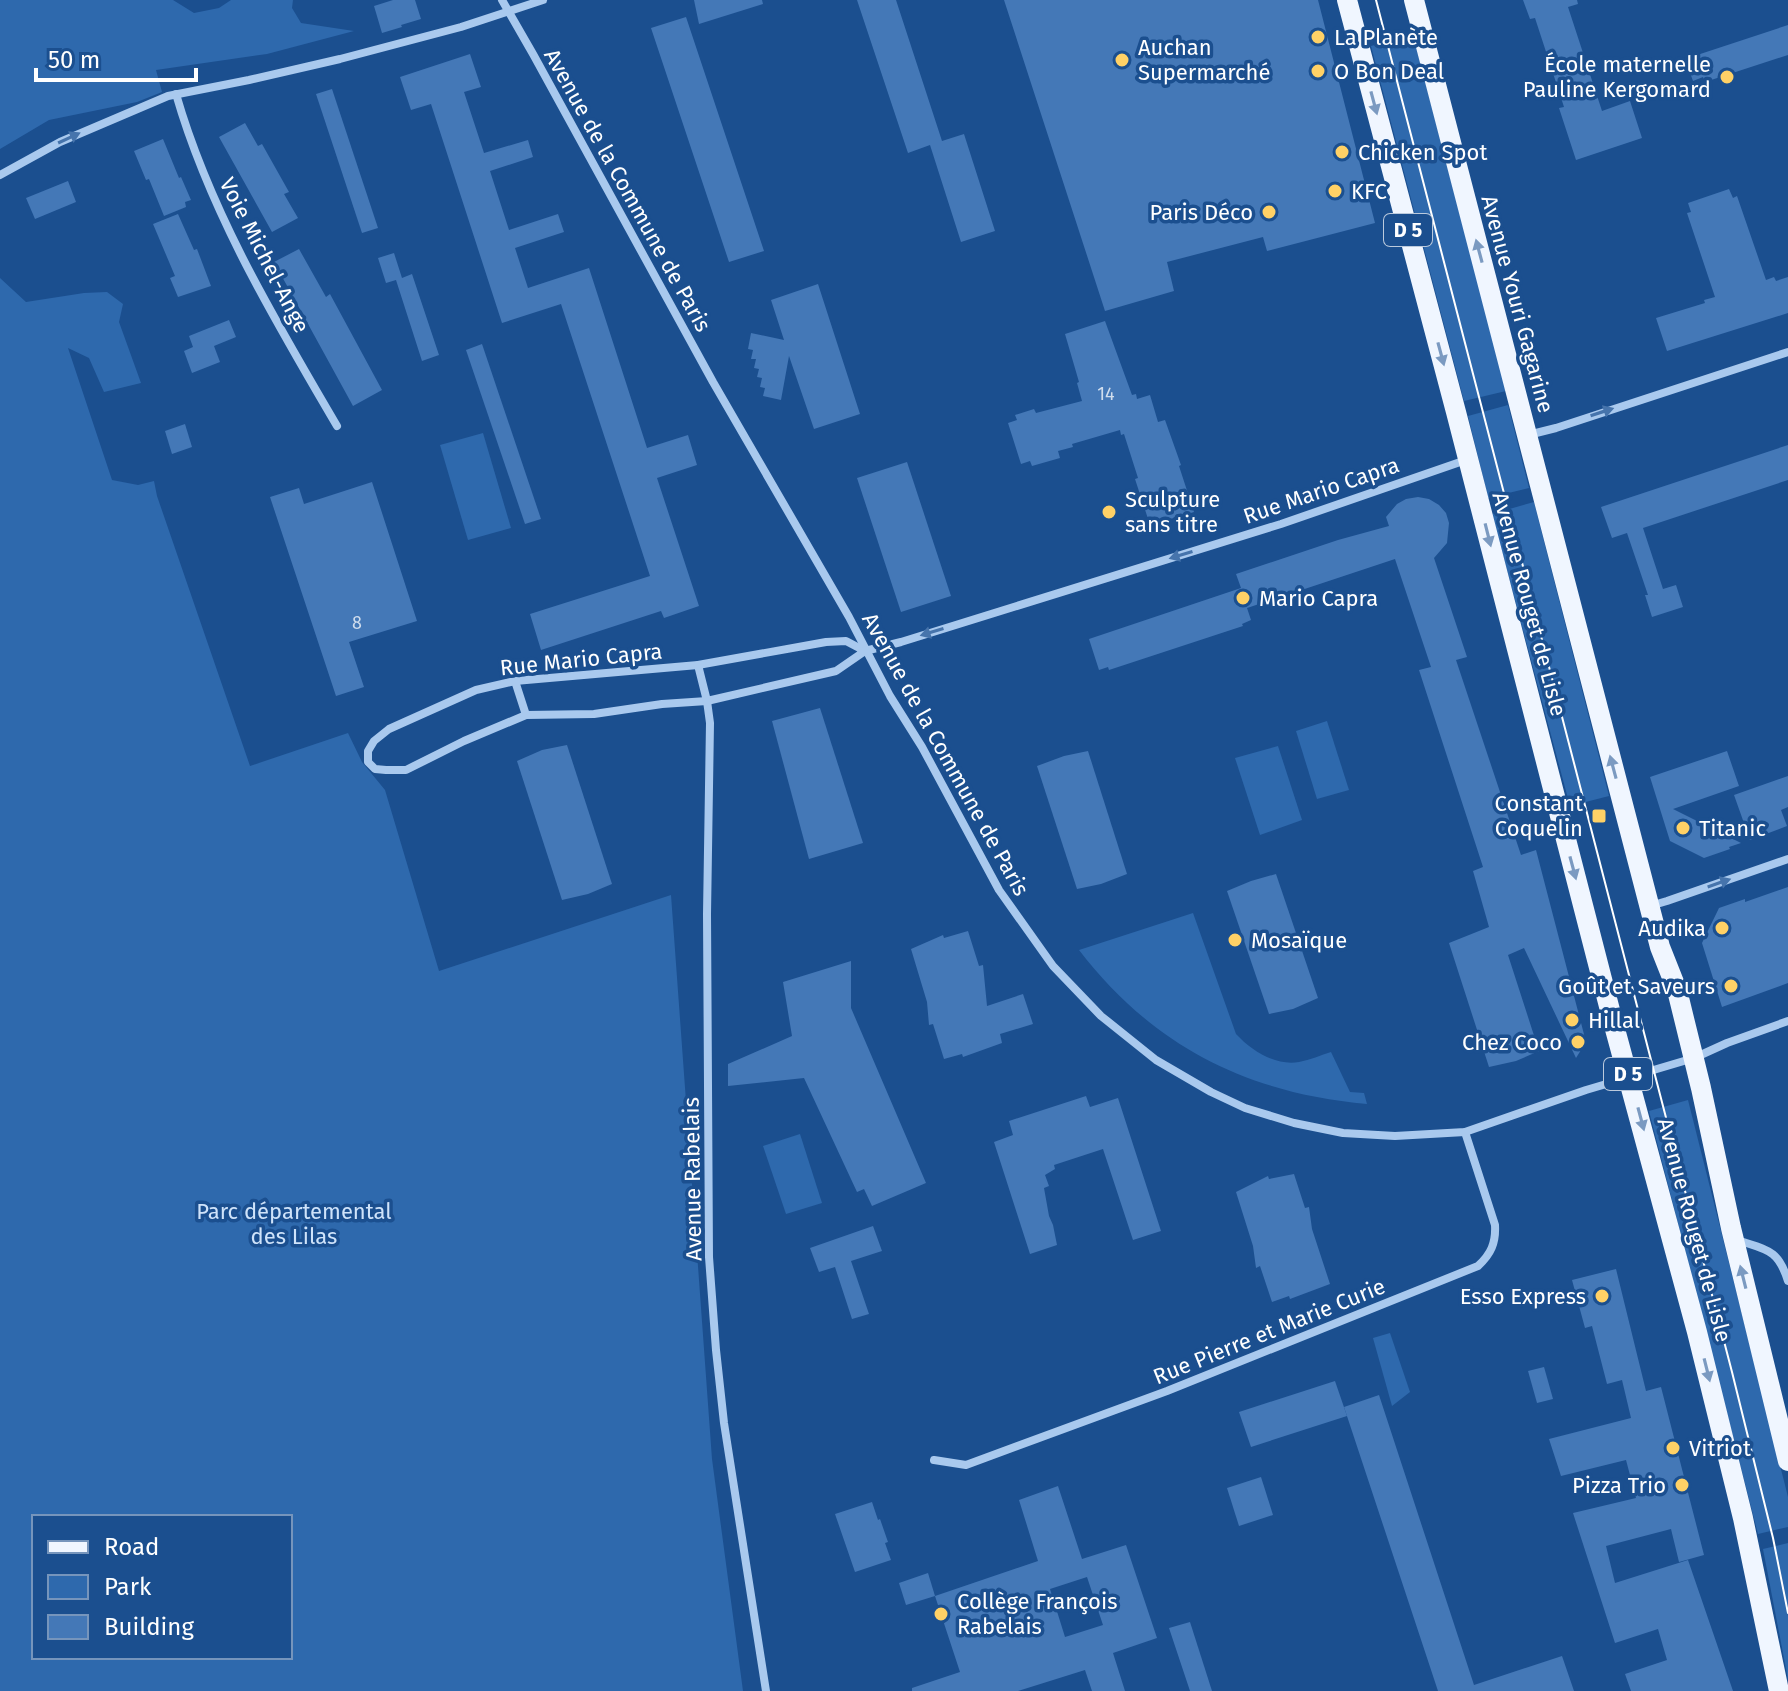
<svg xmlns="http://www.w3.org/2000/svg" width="1788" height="1691" font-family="'Fira Sans',sans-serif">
<rect width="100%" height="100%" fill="#1b4f8f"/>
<g fill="#2e69ad" fill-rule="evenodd">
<polygon points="0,0 173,0 194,13 219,8 231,0 293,0 292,8 301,23 354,31 267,54 156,70 162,92 137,102 49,120 0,149"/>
<polygon points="1413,35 1506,391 1464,401 1371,46"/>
<path d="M0,278L26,302L84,293L107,292L123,304L119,322L141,383L104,392L89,358L68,348L112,480L138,485L154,481L157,496L250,766L348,733L362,762L385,790L439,971L671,895L712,1459L743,1691H0ZM290,1517V1657H34V1517Z"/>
<polygon points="1508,405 1529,488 1488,498 1468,416"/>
<polygon points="483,433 511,528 468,540 440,445"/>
<polygon points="1534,502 1609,796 1570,806 1492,514"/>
<polygon points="1327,721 1349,790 1317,799 1296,731"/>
<polygon points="1278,746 1302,820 1260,835 1235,758"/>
<path d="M1193,913L1236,1034C1252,1051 1275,1066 1299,1062C1310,1060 1321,1055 1331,1052L1350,1092L1364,1093L1367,1104C1246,1093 1153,1046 1079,950Z"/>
<polygon points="1688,1100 1788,1497 1788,1527 1758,1534 1649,1111"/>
<polygon points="800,1134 822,1203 786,1214 763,1146"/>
<polygon points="1390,1333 1410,1392 1392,1406 1373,1338"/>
<polygon points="1788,1543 1788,1679 1763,1549"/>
</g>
<g fill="#4478b7" fill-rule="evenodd">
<polygon points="393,0 415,0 421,19 401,25 402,27 382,33 374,6"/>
<polygon points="694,0 762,0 763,4 699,24"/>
<polygon points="857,0 896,0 942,141 964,134 995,231 961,242 930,145 908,153"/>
<polygon points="1004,0 1318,0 1375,223 1267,251 1263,237 1167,262 1174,291 1105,311"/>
<polygon points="1523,0 1577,0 1578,4 1568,7 1602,111 1630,101 1642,138 1576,160 1559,108 1564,107 1535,18 1530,19"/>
<polygon points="686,17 764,251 729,262 651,28"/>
<polygon points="1788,25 1788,55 1705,82 1703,77 1693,81 1685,59"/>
<polygon points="470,54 481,87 464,92 484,153 528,140 533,157 490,171 509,230 558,214 564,232 515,248 528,288 589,268 647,448 688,435 697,465 657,478 699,606 664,618 661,611 541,650 530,614 650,576 561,304 502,323 431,104 411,110 400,77"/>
<polygon points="332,89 378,228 362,233 316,94"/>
<polygon points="245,123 258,146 262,144 289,192 284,194 298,218 272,232 219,137"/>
<polygon points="163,139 179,178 181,177 191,200 185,202 186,207 164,216 149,179 146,180 134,151"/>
<polygon points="68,181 76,202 35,219 26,198"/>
<polygon points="1729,189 1733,198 1737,196 1766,280 1774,277 1776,281 1788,277 1788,313 1667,351 1656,318 1705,303 1704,300 1715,297 1687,213 1691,212 1688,203"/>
<polygon points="178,214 194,250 197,249 211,286 178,297 170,278 175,276 153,224"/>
<polygon points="299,249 326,297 330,294 382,390 353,406 274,262"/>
<polygon points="394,253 402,278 412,274 439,355 422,361 396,280 386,283 378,258"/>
<polygon points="818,284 860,414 814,429 789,356 781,400 763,396 765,388 760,387 762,378 757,377 759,369 754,368 756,359 751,359 753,350 748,349 751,333 784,340 771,300"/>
<polygon points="229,320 236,337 214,346 220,362 192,373 184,351 193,347 189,336"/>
<polygon points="1105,321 1132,395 1136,394 1137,399 1150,395 1158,422 1165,420 1181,465 1179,466 1194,512 1150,525 1135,479 1138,478 1124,434 1121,435 1120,430 1072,444 1073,447 1058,451 1060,458 1032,466 1030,461 1021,464 1008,423 1017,420 1015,415 1034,409 1036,413 1082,401 1077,383 1079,382 1065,334"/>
<polygon points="482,344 541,519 525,524 466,350"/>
<polygon points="185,424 192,447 172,454 165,431"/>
<polygon points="1788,445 1788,480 1643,528 1663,589 1676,585 1683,607 1652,617 1645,595 1648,595 1627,533 1612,538 1601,507"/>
<polygon points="907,462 951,596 901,612 857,478"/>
<polygon points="372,482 417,621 349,642 364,687 336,696 270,497 299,488 304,504"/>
<polygon points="1418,497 1429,499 1439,505 1446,513 1449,523 1447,543 1434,558 1467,657 1456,660 1521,855 1536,850 1586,1042 1576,1058 1524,948 1508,955 1539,1051 1516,1061 1489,1067 1449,943 1489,927 1473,871 1483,867 1419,670 1431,667 1395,559 1247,608 1251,620 1242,624 1243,626 1109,670 1108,667 1099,670 1089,639 1241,588 1236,574 1338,540 1389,526 1386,517 1397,504 1406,499"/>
<polygon points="820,708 863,843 809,859 772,721"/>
<polygon points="567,745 612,884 588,894 562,900 517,761 542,750"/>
<polygon points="1088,751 1127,874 1101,884 1077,889 1037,766 1064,756"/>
<polygon points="1727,751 1739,786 1673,809 1741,843 1729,847 1730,849 1704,858 1670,841 1650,777"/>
<polygon points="1788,776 1788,807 1781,810 1787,826 1750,840 1734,795"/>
<polygon points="1276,874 1318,998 1293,1009 1269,1014 1227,891 1251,881"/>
<polygon points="1788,887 1788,983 1722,1007 1702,943 1719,908 1745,899 1745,902"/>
<polygon points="968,931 979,966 983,965 987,1006 1023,994 1033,1024 1000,1034 1002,1043 963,1057 962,1054 944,1059 933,1024 929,1025 927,1002 911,949 943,935 944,938"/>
<polygon points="851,961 851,1008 926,1183 872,1206 864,1189 857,1192 804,1078 728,1086 728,1064 792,1036 783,982"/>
<polygon points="1086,1096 1090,1107 1118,1098 1161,1231 1133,1240 1103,1149 1054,1165 1055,1169 1045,1175 1049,1186 1044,1188 1049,1216 1053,1225 1057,1245 1030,1254 994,1142 1013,1135 1009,1121"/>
<polygon points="1294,1174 1305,1208 1309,1207 1312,1229 1330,1284 1290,1299 1289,1296 1272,1302 1260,1266 1256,1268 1253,1246 1236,1192 1268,1176 1269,1179"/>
<polygon points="873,1226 882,1251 851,1261 869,1314 852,1319 835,1267 819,1272 810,1248"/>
<polygon points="1616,1269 1646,1391 1661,1387 1704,1555 1679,1562 1671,1529 1606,1546 1615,1583 1688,1560 1733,1691 1631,1691 1625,1674 1667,1660 1658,1629 1615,1643 1573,1513 1636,1498 1626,1460 1561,1476 1549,1439 1631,1418 1622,1380 1607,1384 1592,1326 1585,1328 1572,1280"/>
<polygon points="1544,1367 1553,1399 1537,1403 1528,1371"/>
<polygon points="1335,1381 1347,1416 1251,1447 1239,1412"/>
<polygon points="1379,1395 1474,1685 1562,1656 1574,1691 1438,1691 1344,1407"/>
<polygon points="1261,1477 1273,1515 1239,1526 1227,1488"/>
<path d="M1058,1486L1082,1559L1126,1545L1157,1638L1113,1653L1125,1691H1092L1085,1670L1018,1691H912V1688L960,1672L935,1596L1038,1561L1019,1500ZM1087,1577L1103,1625L1065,1637L1050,1589Z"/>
<polygon points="872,1502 878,1520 880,1519 888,1542 885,1543 891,1560 855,1572 835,1514"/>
<polygon points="928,1573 935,1596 906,1605 899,1583"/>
<polygon points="1190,1622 1212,1691 1190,1691 1169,1628"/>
</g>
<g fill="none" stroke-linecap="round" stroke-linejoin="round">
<g stroke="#a9c9ee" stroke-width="8">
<polyline points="502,0 533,54 713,382 849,617 890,696 922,747 999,890 1053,966 1101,1016 1156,1060 1211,1092 1245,1108 1294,1123 1343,1133 1395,1136 1465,1132 1586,1090 1694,1058 1727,1043 1788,1021"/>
<path d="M176,94C210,212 275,320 337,426"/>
<polyline points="0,175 60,142 168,96 249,80 340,59 461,27 543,0"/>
<polyline points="1528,435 1556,428 1788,352"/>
<polygon points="846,641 865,651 836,671 707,701 662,704 594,714 526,715 464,741 406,770 386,770 375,769 368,762 368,751 374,741 389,729 476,690 515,681 698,665 826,642"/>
<polyline points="865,651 901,642 1281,524 1466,460"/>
<polyline points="698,665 707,701 710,723 707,914 709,1257 716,1350 724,1423 766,1691"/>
<polyline points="515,681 526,715"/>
<polyline points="1650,906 1667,901 1788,859"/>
<path d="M1737,1240C1767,1250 1778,1249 1788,1281"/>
<path d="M934,1460L966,1465L1167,1391L1478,1266C1491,1254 1496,1243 1495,1225L1465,1132"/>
</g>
<g stroke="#f0f6ff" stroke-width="20">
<polyline points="1347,0 1456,412 1612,1018 1697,1332 1743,1518 1779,1691"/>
<polyline points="1414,0 1660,947 1677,990 1701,1088 1731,1228 1788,1461"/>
</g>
<polyline stroke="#fff" stroke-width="2" points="1376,0 1732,1372 1773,1538 1788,1613"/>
</g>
<defs><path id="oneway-solid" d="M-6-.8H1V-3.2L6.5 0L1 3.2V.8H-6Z" transform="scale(2)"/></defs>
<g fill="#7b9ac1">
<use href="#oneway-solid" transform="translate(1374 103) rotate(75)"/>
<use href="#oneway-solid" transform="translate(1479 251) rotate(-105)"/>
<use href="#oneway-solid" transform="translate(1441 354) rotate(75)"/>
<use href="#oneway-solid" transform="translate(1488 535) rotate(76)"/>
<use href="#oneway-solid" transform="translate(1613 767) rotate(-105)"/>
<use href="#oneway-solid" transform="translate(1573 868) rotate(75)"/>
<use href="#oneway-solid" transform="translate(1641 1119) rotate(75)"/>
<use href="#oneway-solid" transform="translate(1743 1277) rotate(-104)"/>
<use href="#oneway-solid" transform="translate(1707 1370) rotate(76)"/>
</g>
<g fill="#4674ac">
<use href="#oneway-solid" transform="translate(69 138) rotate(-25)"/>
<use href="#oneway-solid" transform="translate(1602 412) rotate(-18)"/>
<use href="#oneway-solid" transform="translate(1181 555) rotate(163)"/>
<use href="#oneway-solid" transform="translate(932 632) rotate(163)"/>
<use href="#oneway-solid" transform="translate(1719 883) rotate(-19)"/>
</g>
<g fill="#ffd166" stroke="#1b4f8f" stroke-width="3">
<circle cx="1318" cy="37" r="8"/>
<circle cx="1122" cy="60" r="8"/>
<circle cx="1318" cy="71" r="8"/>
<circle cx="1727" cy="77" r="8"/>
<circle cx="1342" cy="152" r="8"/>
<circle cx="1335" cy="191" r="8"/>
<circle cx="1269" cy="212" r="8"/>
<circle cx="1109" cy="512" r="8"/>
<circle cx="1243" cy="598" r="8"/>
<rect x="1591" y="808" width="16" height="16" rx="4"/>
<circle cx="1683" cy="828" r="8"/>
<circle cx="1722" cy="928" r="8"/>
<circle cx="1235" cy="940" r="8"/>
<circle cx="1731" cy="986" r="8"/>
<circle cx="1572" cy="1020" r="8"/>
<circle cx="1578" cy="1042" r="8"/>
<circle cx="1602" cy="1296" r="8"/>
<circle cx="1673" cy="1448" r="8"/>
<circle cx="1682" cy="1485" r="8"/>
<circle cx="941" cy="1614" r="8"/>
</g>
<g text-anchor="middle" stroke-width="7" stroke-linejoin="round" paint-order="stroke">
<g font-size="18" fill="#d0dded">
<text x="1106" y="400">14</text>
<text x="357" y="629">8</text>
</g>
<g fill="#1b4f8f" stroke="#bbcadd" stroke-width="2">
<rect x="1384" y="214" width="48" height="32" rx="6"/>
<rect x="1604" y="1058" width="48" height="32" rx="6"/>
</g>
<g font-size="20" font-weight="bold" fill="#fff">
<text x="1408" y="237">D 5</text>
<text x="1628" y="1081">D 5</text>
</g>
<g font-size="22" fill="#fff" stroke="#1b4f8f" text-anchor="start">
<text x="1334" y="45">La Planète</text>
<text x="1138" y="55">Auchan<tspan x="1138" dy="25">Supermarché</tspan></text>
<text x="1711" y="72" text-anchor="end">École maternelle<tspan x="1711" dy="25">Pauline Kergomard</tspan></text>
<text x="1334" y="79">O Bon Deal</text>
<text x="1358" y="160">Chicken Spot</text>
<text x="1351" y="199">KFC</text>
<text x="1253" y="220" text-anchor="end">Paris Déco</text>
<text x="1125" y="507">Sculpture<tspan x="1125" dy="25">sans titre</tspan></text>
<text x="1259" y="606">Mario Capra</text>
<text x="1583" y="811" text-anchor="end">Constant<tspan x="1583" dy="25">Coquelin</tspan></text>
<text x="1699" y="836">Titanic</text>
<text x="1706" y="936" text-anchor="end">Audika</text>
<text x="1251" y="948">Mosaïque</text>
<text x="1715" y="994" text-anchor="end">Goût et Saveurs</text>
<text x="1588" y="1028">Hillal</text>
<text x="1562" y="1050" text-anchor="end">Chez Coco</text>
<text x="1586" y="1304" text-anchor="end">Esso Express</text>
<text x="1689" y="1456">Vitriot</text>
<text x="1666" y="1493" text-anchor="end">Pizza Trio</text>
<text x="957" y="1609">Collège François<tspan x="957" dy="25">Rabelais</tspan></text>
</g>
<g font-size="22" fill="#fff" stroke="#1b4f8f">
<text transform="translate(628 190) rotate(61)" y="8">Avenue de la Commune de Paris</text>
<text transform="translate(265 255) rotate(63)" y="8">Voie Michel-Ange</text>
<text transform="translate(1518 304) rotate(75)" y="8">Avenue Youri Gagarine</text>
<text transform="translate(1321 490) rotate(-19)" y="8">Rue Mario Capra</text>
<text transform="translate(1530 604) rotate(75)" y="8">Avenue Rouget de Lisle</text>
<text transform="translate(581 659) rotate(-6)" y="8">Rue Mario Capra</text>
<text transform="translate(946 754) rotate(61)" y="8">Avenue de la Commune de Paris</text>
<text transform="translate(692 1179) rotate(-91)" y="8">Avenue Rabelais</text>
<text transform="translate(1695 1230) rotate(75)" y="8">Avenue Rouget de Lisle</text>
<text transform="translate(1269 1331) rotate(-22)" y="8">Rue Pierre et Marie Curie</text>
</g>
<g font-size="22" fill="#cfe3fa" stroke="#1b4f8f">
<text x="294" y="1219">Parc départemental<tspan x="294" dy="25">des Lilas</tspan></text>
</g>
</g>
<rect x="32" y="1515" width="260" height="144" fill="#1b4f8f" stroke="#7695bc" stroke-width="2"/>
<rect x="48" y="1541" width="40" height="12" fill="#f0f6ff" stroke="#7695bc" stroke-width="2"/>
<text x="104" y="1555" font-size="24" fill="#ffffff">Road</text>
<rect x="48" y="1575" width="40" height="24" fill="#2e69ad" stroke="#7695bc" stroke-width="2"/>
<text x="104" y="1595" font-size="24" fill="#ffffff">Park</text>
<rect x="48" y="1615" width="40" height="24" fill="#4478b7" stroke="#7695bc" stroke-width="2"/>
<text x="104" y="1635" font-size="24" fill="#ffffff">Building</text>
<path d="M36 68v12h160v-12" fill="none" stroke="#ffffff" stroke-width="4"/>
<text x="48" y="68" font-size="24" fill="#ffffff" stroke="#1b4f8f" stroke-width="6" paint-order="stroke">50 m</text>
</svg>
